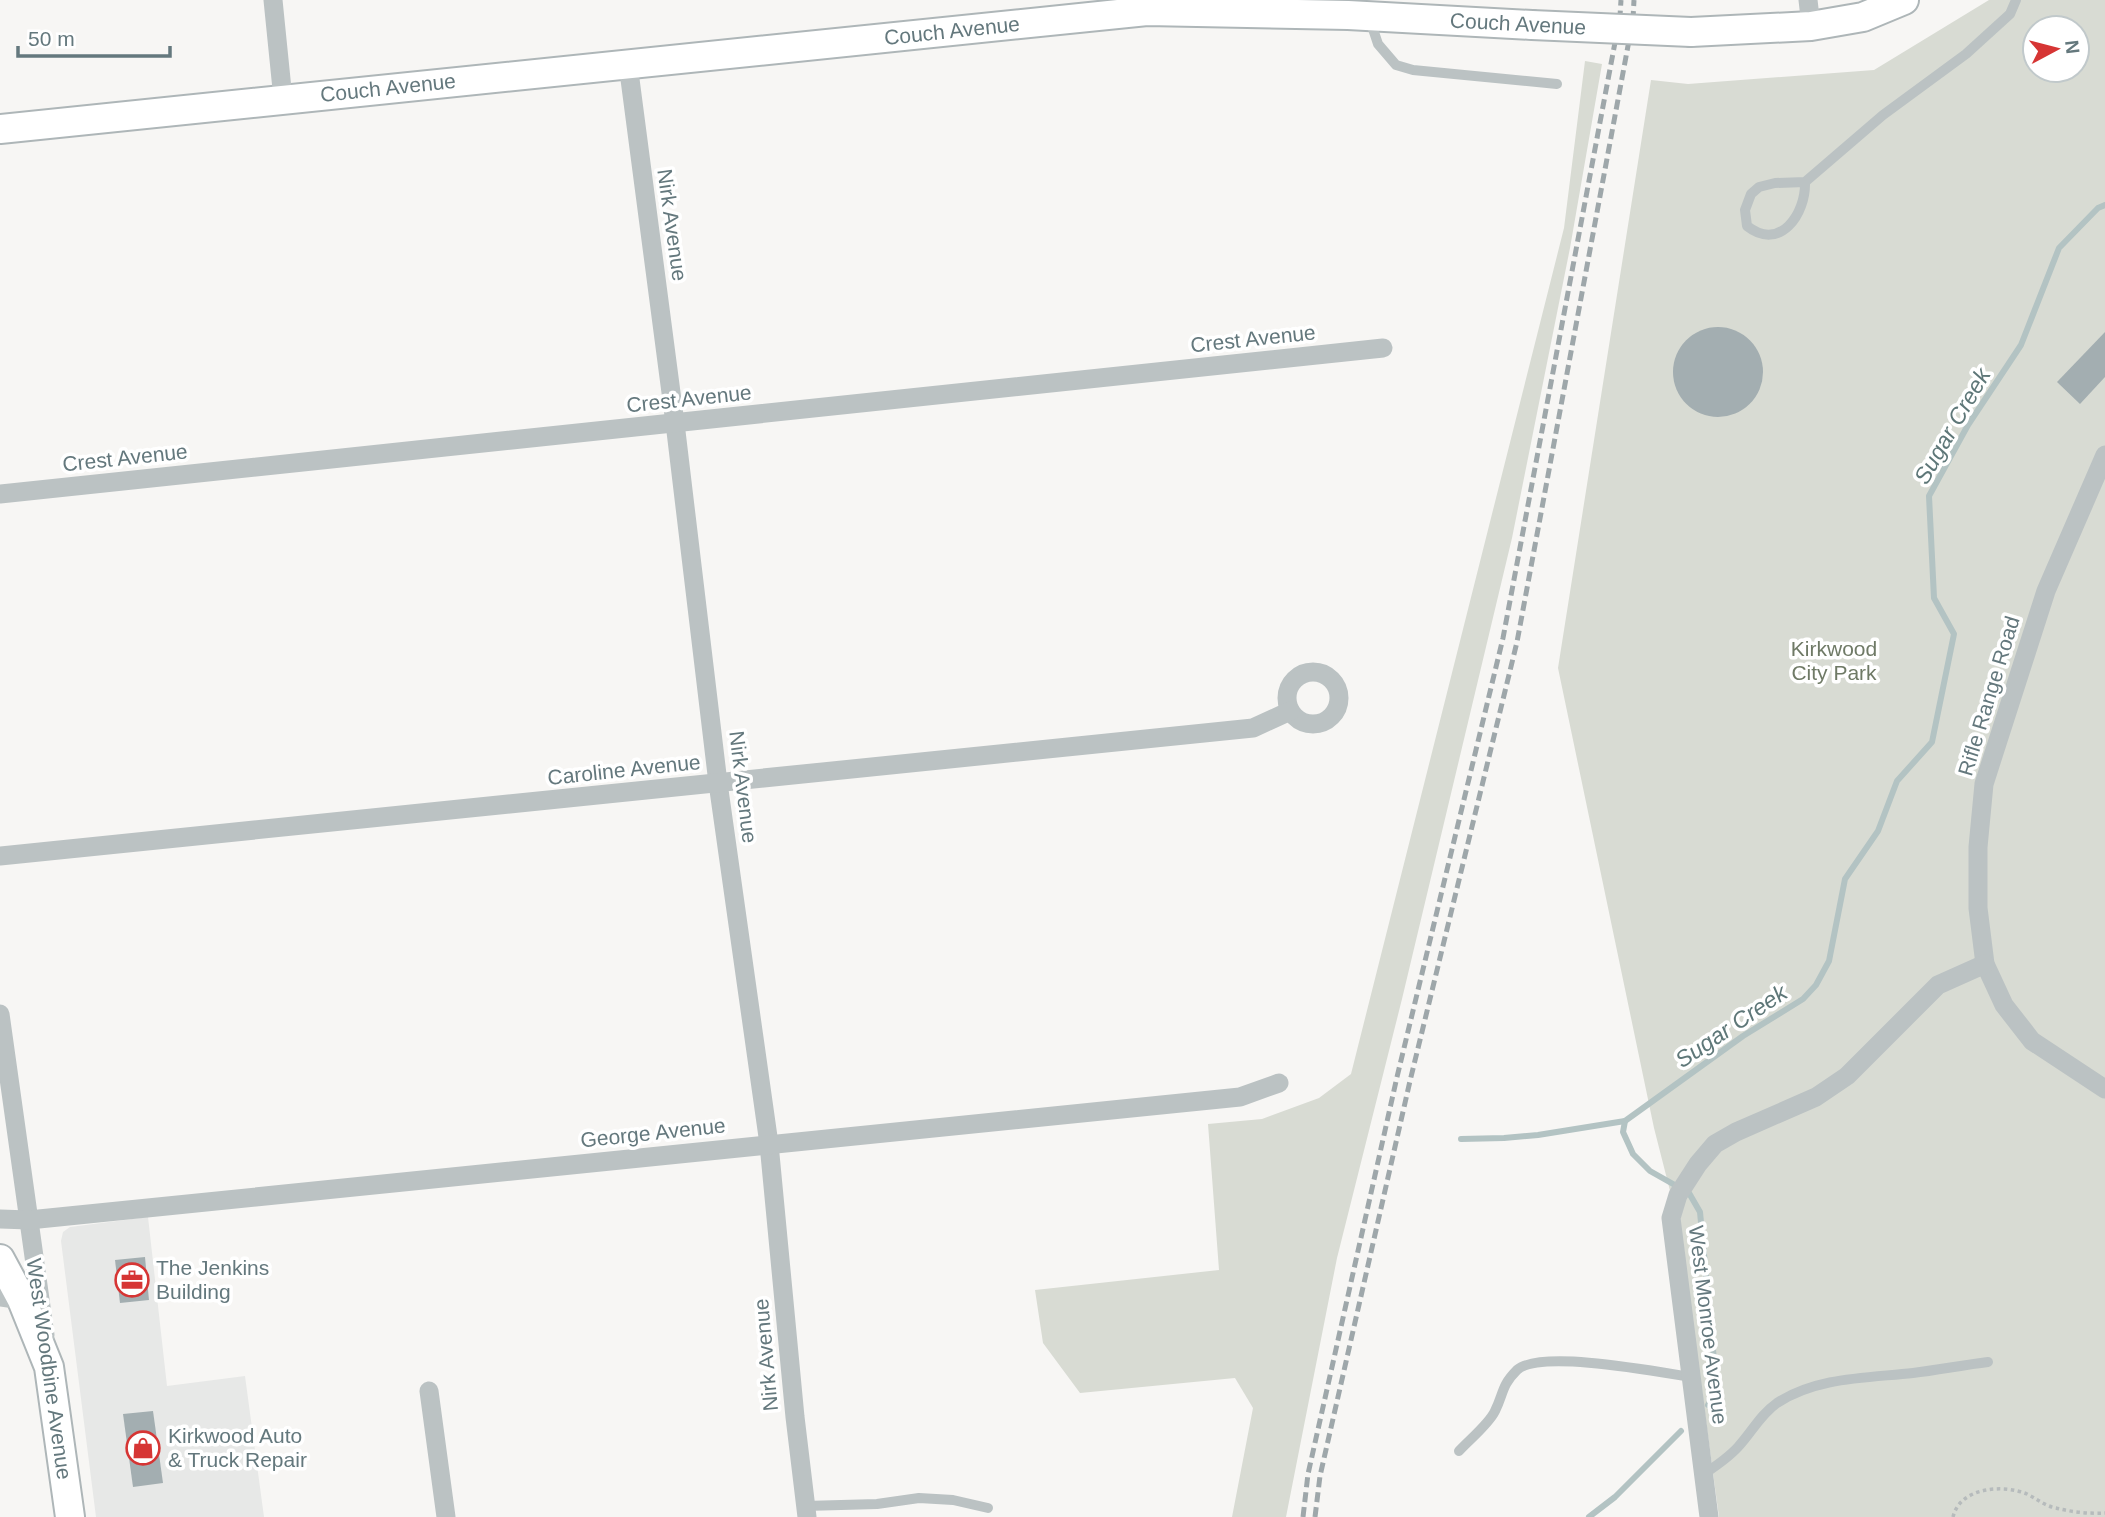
<svg xmlns="http://www.w3.org/2000/svg" width="2105" height="1517" font-family="Helvetica,sans-serif">
<rect width="100%" height="100%" fill="#f7f6f4"/>
<polygon fill="#e7e8e7" points="148,1217 167,1386 245,1376 264,1517 96,1517 61,1241 63,1232 70,1227"/>
<g fill="#d8dbd3" fill-rule="evenodd">
<path d="M1989,0H2105V1517H1719L1680,1230L1654,1128L1558,668L1651,80L1688,84L1874,70ZM2035,28H2077V70H2035Z"/>
<polygon points="1585,61 1602,64 1570,248 1512,538 1402,999 1337,1258 1286,1517 1232,1517 1253,1408 1235,1378 1080,1393 1043,1343 1035,1290 1219,1270 1208,1124 1262,1119 1319,1098 1351,1074 1564,228"/>
</g>
<g fill="none" stroke-linecap="round" stroke-linejoin="round">
<g stroke="#b3c3c3" stroke-width="6">
<polyline points="1625,1121 1623,1132 1633,1154 1650,1171 1689,1193 1700,1212 1716,1381 1713,1397 1708,1405"/>
<polyline points="1461,1139 1504,1138 1538,1135 1625,1121 1743,1036 1803,999 1816,985 1829,961 1845,879 1878,831 1897,781 1932,742 1954,634 1934,598 1929,496 1968,425 2021,345 2059,248 2098,208 2105,205"/>
<polyline points="1589,1517 1615,1497 1681,1431"/>
</g>
</g>
<g fill="#a3aeb1">
<circle cx="1718" cy="372" r="45"/>
<polygon points="2105,332 2105,377 2080,404 2057,382"/>
<polygon points="145,1257 149,1300 120,1303 115,1260"/>
<polygon points="153,1411 163,1483 133,1487 123,1414"/>
</g>
<g fill="none" stroke-linecap="round" stroke-linejoin="round">
<defs>
<g id="secondary">
<polyline points="1691,32 1811,26 1863,17 1904,0"/>
<polyline points="0,129 1147,11 1348,15 1532,25"/>
<polyline points="0,1259 22,1300 49,1367 70,1517"/>
</g>
</defs>
<use href="#secondary" stroke="#aeb6b8" stroke-width="32"/>
<path stroke="#b6bbbc" stroke-width="3.5" stroke-dasharray="3.5 3.5" stroke-linecap="butt" d="M1953,1517C1960,1487 2003,1484 2027,1494C2037,1499 2045,1506 2056,1508C2071,1512 2090,1514 2105,1513"/>
<g stroke="#bbc2c3" stroke-width="10">
<polyline points="1370,20 1378,44 1396,65 1413,70 1557,84"/>
<path d="M1805,182C1806,214 1780,252 1747,226L1745,210L1751,194L1759,187L1775,183L1805,182L1883,115L1966,54L2010,14L2016,0"/>
<path d="M1459,1451C1469,1440 1489,1424 1495,1411C1504,1393 1501,1386 1517,1370C1540,1349 1659,1372 1691,1377"/>
<path d="M1704,1474C1716,1466 1728,1458 1738,1447C1752,1432 1760,1415 1777,1403C1817,1377 1867,1378 1913,1373C1938,1370 1963,1365 1988,1362"/>
<polyline points="805,1506 877,1504 919,1498 953,1500 988,1508"/>
</g>
<g stroke="#bbc2c3" stroke-width="19">
<polyline points="273,0 283,99"/>
<polyline points="1808,0 1811,26"/>
<polyline points="628,64 675,423 718,783 769,1144 795,1417 807,1517"/>
<polyline points="2105,455 2046,591 1984,784 1978,847 1978,908 1985,964 2004,1005 2032,1041 2105,1089"/>
<polyline points="0,494 1383,348"/>
<circle cx="1313" cy="698" r="26"/>
<polyline points="0,856 1253,728 1290,711"/>
<polyline points="0,1014 45,1335"/>
<polyline points="0,1219 29,1220 1240,1097 1279,1083"/>
<polyline points="0,1297 22,1300"/>
<polyline points="429,1391 446,1517"/>
<polyline points="1709,1517 1671,1218 1678,1195 1698,1164 1715,1144 1736,1132 1816,1097 1847,1076 1938,985 1985,964"/>
</g>
<use href="#secondary" stroke="#fff" stroke-width="28"/>
<g stroke="#9ea7aa" stroke-width="5" stroke-dasharray="10 5" stroke-linecap="butt">
<polyline points="1303,1517 1308,1474 1397,1077 1503,638 1620,16 1621,0"/>
<polyline points="1315,1517 1320,1476 1410,1081 1517,642 1633,19 1634,0"/>
</g>
<defs>
<polyline id="secondary-bridge" points="1532,25 1691,32"/>
</defs>
<use href="#secondary-bridge" stroke="#aeb6b8" stroke-width="32" stroke-linecap="butt"/>
<use href="#secondary-bridge" stroke="#fff" stroke-width="28"/>
</g>
<defs>
<symbol id="office-ring" viewBox="-11 -11 22 22"><circle r="9.5" fill="#fff" stroke="#d63534" stroke-width="1.5"/><path d="M-6-3h4V-5.5h4V-3h4V5H-6ZM-1-4.5V-3h2v-1.5ZM-6 0V1H6V0Z" fill="#d63534"/></symbol>
<symbol id="shop-ring" viewBox="-11 -11 22 22"><circle r="9.5" fill="#fff" stroke="#d63534" stroke-width="1.5"/><path d="M-5-2.5h2.3a2.7 3.5 0 0 1 5.4 0H5L5.5 6h-11ZM-1.5-2.5h3a1.5 2.3 0 0 0-3 0Z" fill="#d63534"/></symbol>
</defs>
<g fill-rule="evenodd">
<use href="#office-ring" x="113" y="1261" width="38" height="38"/>
<use href="#shop-ring" x="124" y="1429" width="38" height="38"/>
</g>
<g text-anchor="middle" stroke-width="7" stroke-linejoin="round" paint-order="stroke">
<g font-size="21" fill="#64787d" stroke="#fff">
<text transform="translate(1518 24) rotate(3)" y="7">Couch Avenue</text>
<text transform="translate(952 31) rotate(-6)" y="7">Couch Avenue</text>
<text transform="translate(388 88) rotate(-6)" y="7">Couch Avenue</text>
<text transform="translate(672 225) rotate(82)" y="7">Nirk Avenue</text>
<text transform="translate(1253 339) rotate(-6)" y="7">Crest Avenue</text>
<text transform="translate(689 399) rotate(-6)" y="7">Crest Avenue</text>
<text transform="translate(125 458) rotate(-6)" y="7">Crest Avenue</text>
<text transform="translate(1989 696) rotate(-73)" y="7">Rifle Range Road</text>
<text transform="translate(624 770) rotate(-6)" y="7">Caroline Avenue</text>
<text transform="translate(743 787) rotate(83)" y="7">Nirk Avenue</text>
<text transform="translate(653 1133) rotate(-6)" y="7">George Avenue</text>
<text transform="translate(1708 1325) rotate(83)" y="7">West Monroe Avenue</text>
<text transform="translate(766 1355) rotate(-95)" y="7">Nirk Avenue</text>
<text transform="translate(49 1369) rotate(82)" y="7">West Woodbine Avenue</text>
</g>
<g font-size="21" fill="#6f7a66" stroke="#fff">
<text x="1834" y="656">Kirkwood<tspan x="1834" dy="24">City Park</tspan></text>
</g>
<g font-size="21" fill="#64787d" stroke="#fff" text-anchor="start">
<text x="156" y="1275">The Jenkins<tspan x="156" dy="24">Building</tspan></text>
<text x="168" y="1443">Kirkwood Auto<tspan x="168" dy="24">&amp; Truck Repair</tspan></text>
</g>
<g font-size="23" font-style="italic" fill="#5e7778" stroke="#fff">
<text transform="translate(1952 426) rotate(-60)" y="8">Sugar Creek</text>
<text transform="translate(1731 1026) rotate(-34)" y="8">Sugar Creek</text>
</g>
</g>
<g transform="translate(2056 49) rotate(83)"><circle r="33" fill="#ffffff" stroke="#c1c9cb" stroke-width="2"/>
<path d="M0-5L12 26L0 18L-12 26Z" fill="#d63534"/>
<text y="-10" font-size="19" font-weight="bold" text-anchor="middle" fill="#64787d">N</text>
</g>
<path d="M18 46v10h152v-10" fill="none" stroke="#64787d" stroke-width="3.5"/>
<text x="28" y="46" font-size="21" fill="#64787d" stroke="#ffffff" stroke-width="5" paint-order="stroke">50 m</text>
</svg>
